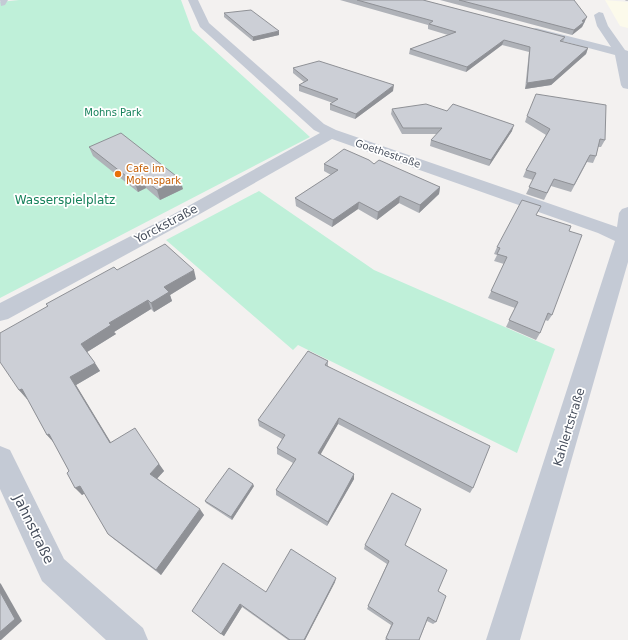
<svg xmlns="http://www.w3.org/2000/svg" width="628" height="640" font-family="'DejaVu Sans',sans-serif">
<rect width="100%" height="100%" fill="#f3f1f0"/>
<polygon fill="#fcfaeb" points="605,0 628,2 628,28 620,26"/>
<g fill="#bff0d9">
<polygon points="19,0 181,0 192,30 310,137 0,298 0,2"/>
<polygon points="259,191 374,270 555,349 517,453 298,345 293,350 166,240"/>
</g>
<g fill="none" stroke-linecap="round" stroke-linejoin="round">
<g fill="#c4cad5" fill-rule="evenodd">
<polygon points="0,0 8,0 5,5 1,6"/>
<polygon points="188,0 198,0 209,23 324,124 336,130 617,227 619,213 622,209 628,207 628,262 520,640 486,640 615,241 598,233 332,139 184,223 8,319 0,321 0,303 172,215 320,133 314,130 200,27"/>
<polygon points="599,12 603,13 608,26 625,50 628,51 628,89 623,88 621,85 615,55 532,33 530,31 532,29 536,28 611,47 597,26 594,15"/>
<polygon points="0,446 10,450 64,559 143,628 148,640 106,640 42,581 0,489"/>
</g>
<polyline stroke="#b2b4bb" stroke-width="1.5" points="626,0 628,0"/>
</g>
<g fill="#afb2b8">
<polygon points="340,0 423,0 565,37 563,42 588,48 586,54 551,85 525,89 529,52 502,45 466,72 409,54 410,49 448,35 428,29 428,25"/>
<polygon points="440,0 574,0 585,22 584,23 582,27 572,35"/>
<polygon points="224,13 279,35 253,41 224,17"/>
<polygon points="293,68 393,91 355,119 330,110 330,104 333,103 299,91 299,85 304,82 293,73"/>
<polygon points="392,109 512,131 489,166 430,146 431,140 437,134 402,134 391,114"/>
<polygon points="527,116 605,140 601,147 598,147 596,156 593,163 587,162 571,192 551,186 544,200 526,194 533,180 523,177 526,170 546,135 525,122"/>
<polygon points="89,147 183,189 160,200 146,188 138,192 93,156"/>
<polygon points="324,164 374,164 440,187 439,194 419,213 399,203 377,220 358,209 332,227 296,206 295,198 331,175 324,171"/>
<polygon points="537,215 569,231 552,315 548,321 545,320 540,333 536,340 506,327 515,308 488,298 504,264 494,261 497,255 494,254 497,247"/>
<polygon points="117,270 196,279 170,295 172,301 154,312 151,309 114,332 116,334 87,352 100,371 76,385 111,443 159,464 164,471 157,478 204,515 161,575 115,540 108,534 85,493 82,495 53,441 47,435 27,398 27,399 19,390 47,306 46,304"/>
<polygon points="328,361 328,366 473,488 470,493 338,424 320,454 354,474 354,479 327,526 276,495 276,490 293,463 277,454 277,448 282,439 259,426 258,420"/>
<polygon points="254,486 232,520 206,503 205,501"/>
<polygon points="365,545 405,545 438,591 436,622 433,624 427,621 419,640 385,640 391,625 367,609 387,564 364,549"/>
<polygon points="335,582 305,640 288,640 242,607 224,636 192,611 266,592"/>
</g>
<g fill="#8f9196">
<polygon points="587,17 582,27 572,35 574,30 582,21"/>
<polygon points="279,31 279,35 253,41 253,37"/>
<polygon points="504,40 502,45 466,72 467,67"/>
<polygon points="588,48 586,54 551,85 525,89 527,83"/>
<polygon points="394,85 393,91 355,119 356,114"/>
<polygon points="514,125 512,131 489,166 491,160"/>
<polygon points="143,178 146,188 138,192 135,183"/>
<polygon points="180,179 183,189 160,200 157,190"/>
<polygon points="440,187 439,194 419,213 420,205"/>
<polygon points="400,196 399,203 377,220 378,212"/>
<polygon points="359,202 358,209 332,227 333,220"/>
<polygon points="194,270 196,279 170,295 172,301 154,312 151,303 164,287"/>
<polygon points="148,300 151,309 114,332 116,334 87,352 81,344 109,323"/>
<polygon points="95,363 100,371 76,385 116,451 110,443 70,377"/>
<polygon points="22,389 30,397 27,399 19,390"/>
<polygon points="339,418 338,424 318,459 318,453"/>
<polygon points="49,434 54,443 47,435"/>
<polygon points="159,464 164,471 155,481 150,474"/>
<polygon points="354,474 354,479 327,526 328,522"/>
<polygon points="253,484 254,486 232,520 231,517"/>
<polygon points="80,486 87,492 82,495 75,488"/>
<polygon points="200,509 204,515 161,575 156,570"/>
<polygon points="336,578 335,582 305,640 304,640"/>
<polygon points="0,583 1,584 22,621 1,640 0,640"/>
<polygon points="240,604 242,607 224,636 221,634"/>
</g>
<g fill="#cccfd6" stroke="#8f9196">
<polygon points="357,0 423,0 565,37 560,41 588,48 553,79 527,83 530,47 504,40 467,67 410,49 456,32 429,24 433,21"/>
<polygon points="459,0 574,0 587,17 582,21 584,22 574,30"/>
<polygon points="251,10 279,31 253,37 224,13"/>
<polygon points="319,61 394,85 356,114 330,104 338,99 299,85 308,80 293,68"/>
<polygon points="536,94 606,105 605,140 600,139 596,156 590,155 574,185 554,179 547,193 529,187 536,173 526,170 550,129 527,116"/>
<polygon points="426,104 447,111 453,104 514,125 491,160 431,140 442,128 403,128 392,109"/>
<polygon points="121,133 180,179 157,190 143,178 135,183 89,147"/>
<polygon points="344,149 369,160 374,164 379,160 440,187 420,205 400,196 378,212 359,202 333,220 295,198 338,170 324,164"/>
<polygon points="522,200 541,206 536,215 571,226 569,231 582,235 552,315 548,313 540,333 509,320 518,302 491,291 507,257 497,254 500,248 497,247"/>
<polygon points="165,244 194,270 164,287 169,292 151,303 148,300 109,323 111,325 81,344 95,363 70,377 110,443 135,428 159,464 150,474 200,509 156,570 108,534 80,486 75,488 67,473 69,471 49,434 47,435 22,389 19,390 0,362 0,333 48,306 46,304 114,267 117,270"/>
<polygon points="308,351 328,361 325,365 490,446 473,488 339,418 318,453 354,474 328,522 276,490 296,459 277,448 285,435 258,420"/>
<polygon points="229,468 253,484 231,517 205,501"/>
<polygon points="392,493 421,509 405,545 447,570 438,591 446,596 436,622 428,617 419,640 389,640 386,638 393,623 368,606 389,561 365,545"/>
<polygon points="291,549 336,578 304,640 290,640 240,604 221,634 192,611 223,563 266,592"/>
<polygon points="0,592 15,619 0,632"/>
</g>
<circle fill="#e8710a" stroke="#fff" stroke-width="1.5" cx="118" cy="174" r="4"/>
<g text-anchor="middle" stroke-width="3.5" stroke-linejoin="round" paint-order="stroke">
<g font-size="10" fill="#16825b" stroke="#fff">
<text x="113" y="116">Mohns Park</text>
</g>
<g font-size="10" fill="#48505e" stroke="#fff">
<text transform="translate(388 153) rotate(19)" y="4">Goethestraße</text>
</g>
<g font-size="10" fill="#c56008" stroke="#fff" text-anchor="start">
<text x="126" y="172">Cafe im<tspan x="126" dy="12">Mohnspark</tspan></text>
</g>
<g font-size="12" fill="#16825b" stroke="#fff">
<text x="65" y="204">Wasserspielplatz</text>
</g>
<g font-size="12" fill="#48505e" stroke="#fff">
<text transform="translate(166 224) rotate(-28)" y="4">Yorckstraße</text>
<text transform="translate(569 427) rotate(-73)" y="4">Kahlertstraße</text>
</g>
<g font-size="14" fill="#48505e" stroke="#fff">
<text transform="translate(34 529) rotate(64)" y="5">Jahnstraße</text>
</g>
</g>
</svg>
